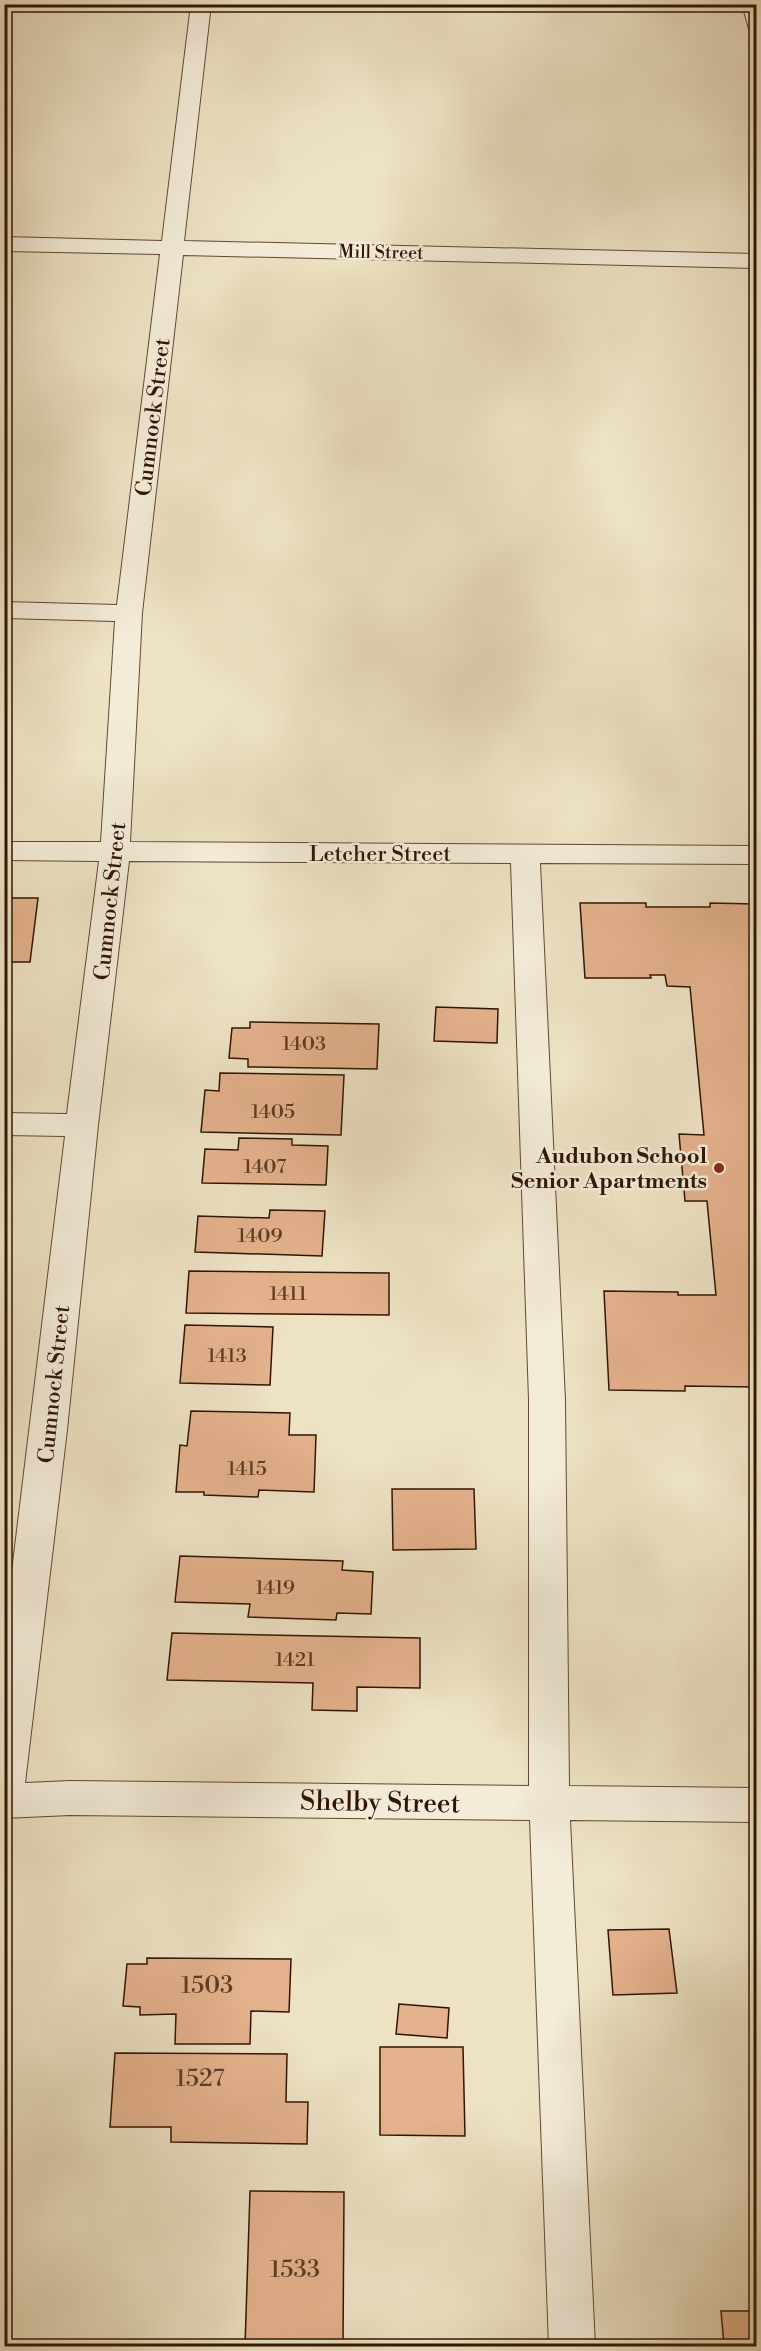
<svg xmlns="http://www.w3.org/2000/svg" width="761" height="2351" font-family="'Libre Bodoni',serif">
<rect width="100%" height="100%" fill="#ede2c4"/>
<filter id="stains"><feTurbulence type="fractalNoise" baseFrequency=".00333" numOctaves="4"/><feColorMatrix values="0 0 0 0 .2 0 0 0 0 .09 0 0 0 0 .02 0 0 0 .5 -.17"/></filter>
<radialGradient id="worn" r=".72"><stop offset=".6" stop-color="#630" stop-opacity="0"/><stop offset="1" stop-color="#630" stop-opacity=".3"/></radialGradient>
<g fill="#e4b28d" stroke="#311502" stroke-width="1.5">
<polygon points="4,898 38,898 30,962 4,962"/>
<polygon points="580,903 646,903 646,907 710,907 710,903 756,904 756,1387 685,1386 685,1391 609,1390 604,1291 678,1292 678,1295 716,1295 707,1201 685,1201 679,1134 704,1135 690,987 667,986 665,975 650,975 651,978 585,978"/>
<polygon points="436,1007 498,1009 497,1043 434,1041"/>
<polygon points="250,1022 379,1024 377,1069 248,1067 248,1059 229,1058 232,1028 250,1028"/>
<polygon points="220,1073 344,1075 341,1135 201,1132 205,1090 219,1091"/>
<polygon points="239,1138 292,1139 292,1145 328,1146 326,1185 202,1183 205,1149 238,1150"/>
<polygon points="270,1210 325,1211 322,1256 195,1252 198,1216 269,1218"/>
<polygon points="189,1271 389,1273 389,1315 186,1313"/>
<polygon points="185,1325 273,1327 270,1385 180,1383"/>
<polygon points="191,1411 290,1413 289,1435 316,1435 314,1492 259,1490 258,1497 204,1495 204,1492 176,1492 180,1445 187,1446"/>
<polygon points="392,1489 474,1489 476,1549 393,1550"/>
<polygon points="180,1556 343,1561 342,1570 373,1572 371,1614 337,1613 336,1620 248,1617 250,1604 175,1602"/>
<polygon points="172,1633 420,1638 420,1688 357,1687 357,1711 312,1710 313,1683 167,1680"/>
<polygon points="669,1929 677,1993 613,1995 608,1930"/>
<polygon points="147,1958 291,1959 289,2012 251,2011 250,2044 175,2044 176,2014 140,2015 140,2007 123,2006 127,1964 147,1964"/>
<polygon points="399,2004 449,2008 447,2038 396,2034"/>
<polygon points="380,2047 463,2047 465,2136 380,2135"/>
<polygon points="115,2053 287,2054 286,2102 308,2102 307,2144 171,2142 171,2127 110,2127"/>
<polygon points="250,2191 344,2192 343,2346 245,2346"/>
<polygon points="721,2311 756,2311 756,2346 724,2346"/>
</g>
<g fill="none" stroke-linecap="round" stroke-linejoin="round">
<defs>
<g id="minor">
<path d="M191,4H211L184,241L756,254V268L183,255L142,613L130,842L756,846V864L540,863L565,1400L569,1786L756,1788V1822L570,1820L595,2346H549L530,1820L70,1815L4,1818V1637L65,1136L4,1135V1113L67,1114L99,861L4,860V842H101L115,621L4,618V602L117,605L160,254L4,251V237L162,241ZM129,861L511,863L529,1400V1786L70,1781L25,1783L67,1430L98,1125Z"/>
<polygon points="742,4 756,4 756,31 749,29"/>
</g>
</defs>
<use href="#minor" stroke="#604832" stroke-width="2"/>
<use href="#minor" fill="#f3ecd9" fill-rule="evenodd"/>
</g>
<circle fill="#8f2418" stroke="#f3ecd9" stroke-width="2" cx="719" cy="1168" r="6"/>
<g text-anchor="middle" stroke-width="5" stroke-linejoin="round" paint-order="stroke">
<g font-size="18" fill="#311502" stroke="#f3ecd9">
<text transform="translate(381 252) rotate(1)" y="6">Mill Street</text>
</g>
<g font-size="20" fill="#5e3c25">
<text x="304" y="1050">1403</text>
<text x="273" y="1118">1405</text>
<text x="265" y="1173">1407</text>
<text x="260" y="1242">1409</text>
<text x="288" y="1300">1411</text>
<text x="227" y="1362">1413</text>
<text x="247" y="1475">1415</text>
<text x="275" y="1594">1419</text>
<text x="295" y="1666">1421</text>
</g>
<g font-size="22" fill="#311502" stroke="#f3ecd9">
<text transform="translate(152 417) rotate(-83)" y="8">Cumnock Street</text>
<text x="380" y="861">Letcher Street</text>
<text transform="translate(109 901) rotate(-84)" y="8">Cumnock Street</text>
<text transform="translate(53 1384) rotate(-84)" y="8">Cumnock Street</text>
</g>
<g font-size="22" font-weight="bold" fill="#311502" stroke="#f3ecd9" text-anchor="end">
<text x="707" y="1163">Audubon School<tspan x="707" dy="25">Senior Apartments</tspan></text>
</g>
<g font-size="24" fill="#5e3c25">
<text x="207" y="1993">1503</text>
<text x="200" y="2086">1527</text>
<text x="295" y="2277">1533</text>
</g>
<g font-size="27" fill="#311502" stroke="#f3ecd9">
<text transform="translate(380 1802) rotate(1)" y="9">Shelby Street</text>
</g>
</g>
<rect width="761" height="2351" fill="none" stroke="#ede2c4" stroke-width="24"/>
<rect x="6" y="6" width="749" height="2339" fill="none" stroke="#311502" stroke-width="3"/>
<rect x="12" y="12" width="737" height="2327" fill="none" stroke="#311502" stroke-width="1.5"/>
<rect width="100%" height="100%" filter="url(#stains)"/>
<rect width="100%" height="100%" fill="url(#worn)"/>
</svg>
